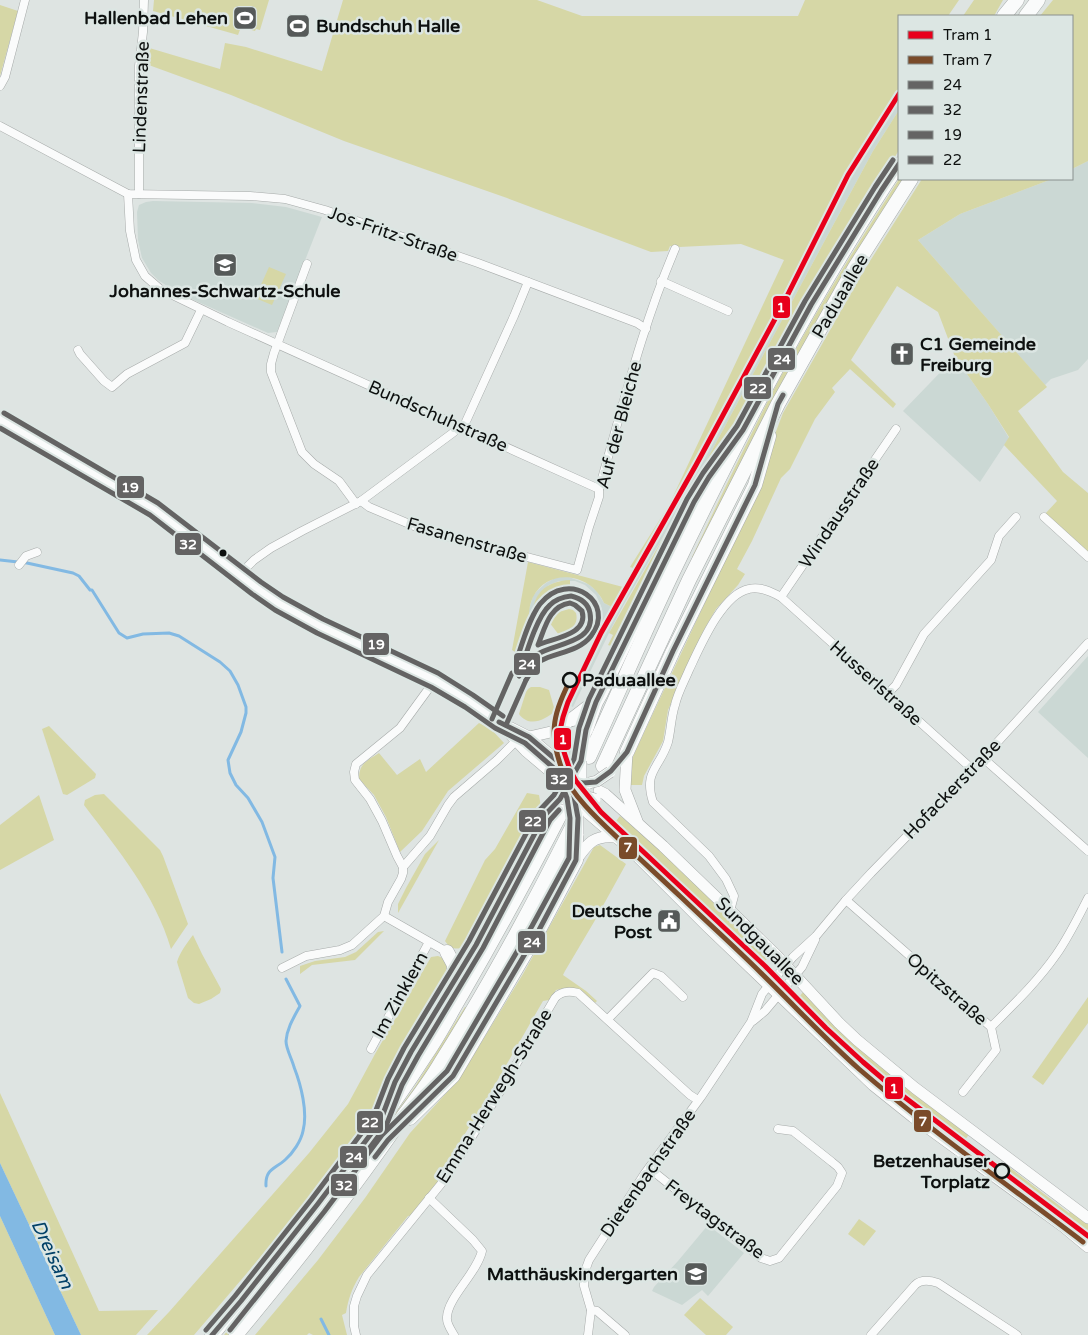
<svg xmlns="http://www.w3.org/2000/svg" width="1088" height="1335" font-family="'Varela Round',sans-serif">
<rect width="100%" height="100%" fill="#dee4e2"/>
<g fill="#cbd8d4">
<polygon points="899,90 899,110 873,151 696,480 623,606 609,633 573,707 564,703 600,629 602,624 602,609 596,595 585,585 575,581 559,581 549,585 540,593 536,599 533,608 533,620 529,627 528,612 533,596 537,591 546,583 555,578 566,576 588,584 597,591 604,603 612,607 633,568 685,480 723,410 843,179 863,143"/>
<polygon points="1088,161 1088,359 1078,370 1051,379 1045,385 918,240 960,214 1052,179 1072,179 1072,169"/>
<polygon points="153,201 252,203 286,207 322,217 277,332 268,333 178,293 158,280 151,273 142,258 138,240 137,212 139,205 146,202"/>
<polygon points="955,357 988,404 1009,438 980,482 903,411"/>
<polygon points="1088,656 1088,758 1038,712"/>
<polygon points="562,711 569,714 571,751 575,761 572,766 564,761 560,742 557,720"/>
<polygon points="708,1225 744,1253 708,1296 702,1290 682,1305 652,1291 654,1287 678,1261"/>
</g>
<g fill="#d6d7a6">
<polygon points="154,0 269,0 260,30 256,29 255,31 241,27 238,35 153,11"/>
<polygon points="343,0 537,0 582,16 798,16 805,0 959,0 948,16 899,16 899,90 863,143 843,179 723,410 685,480 633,568 630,567 669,505 784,260 741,244 679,247 670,246 668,251 651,252 507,198 344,141 231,95 146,64 146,47 220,69 225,43 246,47 322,71"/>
<polygon points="974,0 1003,0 994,16 963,16"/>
<polygon points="1053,0 1088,0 1088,161 1072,169 1072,16 1040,16"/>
<polygon points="0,5 18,11 0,76"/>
<polygon points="899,110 899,150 849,234 824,273 802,301 790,320 715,460 700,480 674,524 634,607 611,646 608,645 613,635 609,633 696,480 873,151"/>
<path d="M899,179H903C869,234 835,288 804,345C765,414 730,486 695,558L692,557C727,484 761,410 801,340C832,285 865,232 899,179Z"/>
<polygon points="922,179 1052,179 960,214 918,240 1047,387 1018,411 1063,472 1088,493 1088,554 1045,514 1057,501 1004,445 1009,437 988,404 955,357 938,312 897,286 851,360 896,404 893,408 850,369 832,388 835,392 815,419 790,469 781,478 752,541 737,569 745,574 738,585 716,609 705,628 668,710 663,741 644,776 642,785 631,785 629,768 634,754 752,502 772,442 783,413 863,272"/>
<polygon points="269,267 286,274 272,305 255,298"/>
<path d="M528,562L623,587L612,607L604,603C592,574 549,566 533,597C527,609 530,619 529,631L528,634L523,632L515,652L512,650Z"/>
<path d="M570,580V587C553,588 544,598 534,610L536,613L533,620C531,595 545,581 570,580Z"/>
<path d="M569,609L573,610L576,613C579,625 570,631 559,635L549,622L559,612Z"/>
<path d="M531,687H540L549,690L555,711C545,720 529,728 519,714L526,692L528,689Z"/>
<path d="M479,723L490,728L504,743L448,791L422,831L400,852L386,817L374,795L359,779C359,763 367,761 379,753L397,775L420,759L426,772Z"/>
<polygon points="49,726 96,774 95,778 67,795 63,794 42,729"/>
<path d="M527,793L539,795L541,807L537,815L470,941C463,950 452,952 445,941L485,860L495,849Z"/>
<path d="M104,794L160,850L163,856L188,924L171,949C155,894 118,850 84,805L85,800L95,795Z"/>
<polygon points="39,795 54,840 0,870 0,825"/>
<polygon points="620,816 644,835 771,955 759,967 612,826"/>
<polygon points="439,840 398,913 398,904 406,888 425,854"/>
<path d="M600,845L626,864L594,922L565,971L563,975L586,991L597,1001L595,1003C587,996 581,988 569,988C565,988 560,989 556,990L549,1000L543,1001L489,1095L445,1166L446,1171L413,1215L408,1216L359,1277C352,1288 348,1300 346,1313L342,1315L347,1335H313L309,1333L307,1335H255L318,1260L365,1198L410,1133L459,1079L523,974L594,847Z"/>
<polygon points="384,931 355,960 312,965 300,974 300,966 315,961 345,957 356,952 378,932"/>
<path d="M193,935L202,954L221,989L220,993L211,999L199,1004L194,1003L188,998L177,962C180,952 187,943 193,935Z"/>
<path d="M438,956C447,959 448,967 449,976C424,1021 399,1067 371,1111C319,1190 256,1263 194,1335H147L169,1312L309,1153L348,1104L375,1054L431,957Z"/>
<polygon points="804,991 970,1133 962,1144 903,1100 899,1103 794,1003"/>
<polygon points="1088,997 1088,1023 1043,1085 1032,1077"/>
<polygon points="465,1007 469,1009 418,1090 331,1209 229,1335 224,1335 327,1207 414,1088"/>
<polygon points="0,1093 99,1311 158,1310 136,1335 81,1335 0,1163"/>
<polygon points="1005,1164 1069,1213 1073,1209 1088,1223 1088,1242 998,1174"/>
<polygon points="0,1216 55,1335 0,1335"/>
<polygon points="859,1219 876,1231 864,1246 848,1234"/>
<polygon points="700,1298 733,1327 726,1335 706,1335 684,1315"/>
</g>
<polygon fill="#82b9e3" points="0,1163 81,1335 55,1335 0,1216"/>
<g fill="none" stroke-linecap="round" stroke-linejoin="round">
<g stroke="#82b9e3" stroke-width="3">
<polyline points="0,560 27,563 73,573 79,576 90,590 92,590 119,633 127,638 143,634 169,633 179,636 220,662 230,671 238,685 246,707 246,713 241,732 228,760 230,773 236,785 248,798 262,822 275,857 273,878 282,952"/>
<path d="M266,1186C265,1169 275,1169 285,1160C293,1153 301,1141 303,1131C308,1112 301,1085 294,1067C292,1059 286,1049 286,1041C287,1028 294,1017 300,1006L286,979"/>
<polyline points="321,1319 329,1335"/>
</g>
<defs>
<g id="street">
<polyline points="0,86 5,77 25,0"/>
<polyline points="0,126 128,194 250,196 285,199 325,210 478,263 637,323 646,329"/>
<polyline points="128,194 130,231 136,260 145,276 160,289 228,322 599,489"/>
<polyline points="139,194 139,66 143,32 144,0"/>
<polyline points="307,264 274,353 271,364 271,372 302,452 314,464 339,481 356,504"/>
<polyline points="661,281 728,311"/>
<polyline points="78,350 80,354 104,381 112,387 127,374 185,343 201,310"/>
<polyline points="463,428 514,316 528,282"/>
<path d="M361,501L369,507L426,531L577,570L589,527L599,497V489C622,409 642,326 675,249"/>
<polyline points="1044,517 1088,557"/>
<polyline points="19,565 26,556 37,552"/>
<polyline points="240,574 254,560 271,548 302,531 361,501 454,432 457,425"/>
<polyline points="781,597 896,429"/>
<polyline points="888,693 896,685 924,634 991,560 999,536 1016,517"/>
<polyline points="983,758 1088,851"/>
<polyline points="403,867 430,836 448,805 454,797 497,760 516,741 517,736"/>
<polyline points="846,900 991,1027 996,1050 963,1092"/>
<path d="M730,911L734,896L726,879L709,856L653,802C643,771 660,768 668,742C671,730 671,717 675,705C678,692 684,682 689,670C700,647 722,594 749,589C760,586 772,592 781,597L972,769"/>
<polyline points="384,916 447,952"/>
<polyline points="282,968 306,956 340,950 352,945 384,916 388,902 401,879 403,873 403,867 397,856 382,821 370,799 355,780 354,772 356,764 400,728 435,680"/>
<polyline points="608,1019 653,973 661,976 683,997"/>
<polyline points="753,1021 765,1011 802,967 815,940"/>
<path d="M991,1027C1014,1004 1037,982 1056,955C1068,938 1078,918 1088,898"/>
<polyline points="371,1049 429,942"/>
<polyline points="649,1168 761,1258 770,1261 779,1258 837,1186 842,1173 838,1167 832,1162 793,1131 778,1129"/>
<path d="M429,1198L473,1240L482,1251C477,1273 448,1297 447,1317C446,1323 451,1330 454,1335"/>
<polyline points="591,1310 597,1311 625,1335"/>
<path d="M356,1335L354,1326V1306L357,1296L367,1275L441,1184L458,1159L501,1090L555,998C561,991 570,991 578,993L690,1095L698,1100"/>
<polyline points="588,1335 591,1310 584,1286 584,1274 589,1260 645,1173 701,1097 751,1022 762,994 769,985 793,957 816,936 846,900 871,873 983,758 1088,643"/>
<path d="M871,1335L915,1285C921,1279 929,1280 938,1283L1017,1335"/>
</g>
<g id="secondary">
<polyline points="0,419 154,509 257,588 279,603 320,626 353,641 435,680 469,701 499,722 526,751 558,778 566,788"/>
<polyline points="505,725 529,737 562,765 575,773"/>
<polyline points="529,737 555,731 573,719"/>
<polyline points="627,752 625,790 637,821"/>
<polyline points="599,791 605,794 663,846 776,955 839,1023 857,1040 915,1088 1088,1218"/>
<polyline points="574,796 584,796 581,778"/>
<polyline points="588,813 630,849 707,926 873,1085 913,1117 1064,1227 1088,1247"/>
<polyline points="544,816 560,799 581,761 586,730"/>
<path d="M576,860C588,843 594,835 615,837"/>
<polyline points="576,860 578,834"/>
</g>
<g id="highway">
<polyline points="1004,16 1017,0"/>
<polyline points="1026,16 1038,0"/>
<polyline points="573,719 595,702"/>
<polyline points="586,730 596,702 601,693 681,527 709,477 722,459"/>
<polyline points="627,752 673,651 755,485 769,436"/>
<path d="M589,757C617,696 643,635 672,574C740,433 812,294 899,164"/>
<polyline points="603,766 689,580 778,404 855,267 911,179"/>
<polyline points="447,952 454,965 453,980"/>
<path d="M387,1103C405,1053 438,1009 465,963C493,915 518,865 544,816"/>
<polyline points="410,1118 453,1076 539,930 576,860"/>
<path d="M212,1335C288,1246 364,1151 427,1053C440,1034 450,1014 462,994C497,933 531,871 563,809"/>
<path d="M236,1335C295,1264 352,1191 404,1115C417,1098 430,1081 441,1062C489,986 532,907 572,827"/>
</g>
</defs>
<use href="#street" stroke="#a7abaa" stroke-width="9"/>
<use href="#secondary" stroke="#a7abaa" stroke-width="12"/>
<use href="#highway" stroke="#a7abaa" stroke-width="15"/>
<use href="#street" stroke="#fafbfb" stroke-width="8"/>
<use href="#secondary" stroke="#fafbfb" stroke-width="11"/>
<use href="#highway" stroke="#fafbfb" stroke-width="14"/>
<defs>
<g id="secondary-bridge">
<polyline points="581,778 581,761"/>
<polyline points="589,783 597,781 610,772"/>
<polyline points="575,798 578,818 578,834"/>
<polyline points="560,799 573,796 566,788"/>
<polyline points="588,813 584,796 595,799"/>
</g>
</defs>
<use href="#secondary-bridge" stroke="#a7abaa" stroke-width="12" stroke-linecap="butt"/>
<use href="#secondary-bridge" stroke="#fafbfb" stroke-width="11"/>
<defs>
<g id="bus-1">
<path d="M571,596C580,598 588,603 590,613C596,644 553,643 536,655C529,660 524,669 519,676C525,658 536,617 550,605C556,599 563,597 571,596Z"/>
<polyline points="558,778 583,783 596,782 611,771 627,752 673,651 755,485 778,404 783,395"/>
<polyline points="375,1157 388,1140 453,1076 539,930 576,860 578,818 574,796 562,765 529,737 499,722"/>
<polyline points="212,1335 241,1301 317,1205 380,1122 395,1082 411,1052 476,945 544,816 560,799 581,761 586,730 596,702 694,502 709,477 743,430 811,305 881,191 899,164"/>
</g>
<g id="bus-2">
<polyline points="0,428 150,515 252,594 275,610 317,633 431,687 465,707 495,728 525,743 556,770 567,798 570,818 569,858 532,926 447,1071 382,1135 324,1212 230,1330"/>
<path d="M570,603L575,605L582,611C589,635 553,638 538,645C545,628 549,606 570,603Z"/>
<polyline points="492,719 512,673"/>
<polyline points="506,725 526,680"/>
<polyline points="368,1150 386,1126 402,1085 418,1056 483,948 550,820 559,810"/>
</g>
<g id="bus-3">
<polyline points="4,413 158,503 261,582 283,597 323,619 438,673 473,695 503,716"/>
<path d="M518,656C523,640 530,617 540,604C569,568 617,603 591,636C579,652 556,652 540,661L535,666L526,680"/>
</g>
<polyline id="bus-4" points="206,1330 235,1296 311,1200 373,1118 388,1079 404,1048 469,941 537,813 554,795 574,759 579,728 589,699 687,499 703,473 737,426 805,301 875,187 893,160"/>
</defs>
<use href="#bus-1" stroke="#dce6e3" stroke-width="9"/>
<use href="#bus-2" stroke="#dce6e3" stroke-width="9"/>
<use href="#bus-3" stroke="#dce6e3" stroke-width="9"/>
<use href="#bus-4" stroke="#dce6e3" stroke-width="9"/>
<use href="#bus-1" stroke="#646363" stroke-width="5"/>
<use href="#bus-2" stroke="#646363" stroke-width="5"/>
<use href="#bus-3" stroke="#646363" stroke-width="5"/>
<use href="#bus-4" stroke="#646363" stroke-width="5"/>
<defs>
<polyline id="tram-1" points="899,94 848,175 782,306 696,465 601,633 568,702 563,717 561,726 564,752 570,770 576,781 601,812 765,966 826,1028 863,1062 903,1096 1088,1236"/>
<path id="tram-2" d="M572,676C554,713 547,731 563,772C572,797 603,824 623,843C642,861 662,879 682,898C708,923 735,947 761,973C794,1005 825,1039 859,1069C931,1131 1008,1185 1083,1242"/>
</defs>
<use href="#tram-1" stroke="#dce6e3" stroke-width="9"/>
<use href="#tram-2" stroke="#dce6e3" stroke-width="9"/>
<use href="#tram-1" stroke="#e8001b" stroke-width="5"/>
<use href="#tram-2" stroke="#7a4b2a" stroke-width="5"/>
</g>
<defs>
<symbol id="stadium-square" viewBox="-11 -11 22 22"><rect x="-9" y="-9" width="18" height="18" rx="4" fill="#565a59" stroke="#dce6e3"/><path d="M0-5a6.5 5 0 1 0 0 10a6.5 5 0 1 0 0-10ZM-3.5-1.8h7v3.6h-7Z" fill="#fff"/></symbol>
<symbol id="school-square" viewBox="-11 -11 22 22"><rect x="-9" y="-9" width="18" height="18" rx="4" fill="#565a59" stroke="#dce6e3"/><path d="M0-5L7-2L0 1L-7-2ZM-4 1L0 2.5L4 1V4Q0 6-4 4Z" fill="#fff"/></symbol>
<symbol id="church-square" viewBox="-11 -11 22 22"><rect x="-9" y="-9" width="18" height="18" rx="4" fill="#565a59" stroke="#dce6e3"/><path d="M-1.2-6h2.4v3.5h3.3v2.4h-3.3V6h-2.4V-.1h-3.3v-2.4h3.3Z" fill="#fff"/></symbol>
<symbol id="civic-square" viewBox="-11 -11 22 22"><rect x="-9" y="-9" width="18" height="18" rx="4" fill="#565a59" stroke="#dce6e3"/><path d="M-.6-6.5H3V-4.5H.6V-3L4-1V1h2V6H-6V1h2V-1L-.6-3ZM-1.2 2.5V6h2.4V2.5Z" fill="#fff"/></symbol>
</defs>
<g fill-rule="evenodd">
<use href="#stadium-square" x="231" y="4" width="28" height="28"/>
<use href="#stadium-square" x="284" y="12" width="28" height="28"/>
<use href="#school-square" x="211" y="251" width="28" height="28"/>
<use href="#church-square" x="888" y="340" width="28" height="28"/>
<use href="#civic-square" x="655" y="907" width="28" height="28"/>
<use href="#school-square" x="682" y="1260" width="28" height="28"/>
</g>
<circle fill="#0d100f" stroke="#dce6e3" stroke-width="2" cx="223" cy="553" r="4.5"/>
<g fill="#dce6e3" stroke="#0d100f" stroke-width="2.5">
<circle cx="570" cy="680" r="7"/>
<circle cx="1002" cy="1171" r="7"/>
</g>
<g text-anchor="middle" stroke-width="5" stroke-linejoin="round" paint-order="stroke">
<g font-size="18" font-weight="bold" fill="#0d100f" stroke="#dce6e3" text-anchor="end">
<text x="228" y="24">Hallenbad Lehen</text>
<text x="316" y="32" text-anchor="start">Bundschuh Halle</text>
<text x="225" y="297" text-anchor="middle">Johannes-Schwartz-Schule</text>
<text x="920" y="350" text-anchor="start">C1 Gemeinde<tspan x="920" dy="21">Freiburg</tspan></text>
<text x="652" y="917">Deutsche<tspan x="652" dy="21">Post</tspan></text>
<text x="678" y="1280">Matthäuskindergarten</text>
</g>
<g font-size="18" fill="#0d100f" stroke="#dce6e3">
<text transform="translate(141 97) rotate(-88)" y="6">Lindenstraße</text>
<text transform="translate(393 234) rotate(19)" y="6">Jos-Fritz-Straße</text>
<text transform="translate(840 296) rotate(-60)" y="6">Paduaallee</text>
<text transform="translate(438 416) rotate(24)" y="6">Bundschuhstraße</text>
<text transform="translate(619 425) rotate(-75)" y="6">Auf der Bleiche</text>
<text transform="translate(839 513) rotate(-56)" y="6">Windausstraße</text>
<text transform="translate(467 540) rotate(16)" y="6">Fasanenstraße</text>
<text transform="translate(876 683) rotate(42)" y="6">Husserlstraße</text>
<text transform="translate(952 789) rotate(-46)" y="6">Hofackerstraße</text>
<text transform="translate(760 941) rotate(45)" y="6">Sundgauallee</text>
<text transform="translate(947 989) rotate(41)" y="6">Opitzstraße</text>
<text transform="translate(400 995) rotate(-61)" y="6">Im Zinklern</text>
<text transform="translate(494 1096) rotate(-58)" y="6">Emma-Herwegh-Straße</text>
<text transform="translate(648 1173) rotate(-55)" y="6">Dietenbachstraße</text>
<text transform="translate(715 1219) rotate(37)" y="6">Freytagstraße</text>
</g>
<g font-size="18" font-weight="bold" fill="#0d100f" stroke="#dce6e3" text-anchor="start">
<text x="582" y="686">Paduaallee</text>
<text x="990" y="1167" text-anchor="end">Betzenhauser<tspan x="990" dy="21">Torplatz</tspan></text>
</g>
<g font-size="19" font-style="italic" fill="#024168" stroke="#dce6e3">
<text transform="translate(53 1254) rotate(65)" y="7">Dreisam</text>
</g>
</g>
<g stroke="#dce6e3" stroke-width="2">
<rect x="772" y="295" width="19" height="24" rx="5" fill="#e8001b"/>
<rect x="767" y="347" width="29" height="24" rx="5" fill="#646363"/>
<rect x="743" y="376" width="29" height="24" rx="5" fill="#646363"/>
<rect x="116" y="475" width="29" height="24" rx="5" fill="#646363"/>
<rect x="174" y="532" width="28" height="24" rx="5" fill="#646363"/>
<rect x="362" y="632" width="28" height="24" rx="5" fill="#646363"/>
<rect x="513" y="652" width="28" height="24" rx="5" fill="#646363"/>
<rect x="553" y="727" width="19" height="24" rx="5" fill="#e8001b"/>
<rect x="545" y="767" width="29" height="24" rx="5" fill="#646363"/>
<rect x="518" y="809" width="29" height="24" rx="5" fill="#646363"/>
<rect x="618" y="836" width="20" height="24" rx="5" fill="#7a4b2a"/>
<rect x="517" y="930" width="29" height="24" rx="5" fill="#646363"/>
<rect x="884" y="1076" width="20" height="24" rx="5" fill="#e8001b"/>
<rect x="913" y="1109" width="19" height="24" rx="5" fill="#7a4b2a"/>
<rect x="356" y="1110" width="28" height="24" rx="5" fill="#646363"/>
<rect x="339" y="1145" width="29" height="24" rx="5" fill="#646363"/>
<rect x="330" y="1173" width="28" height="24" rx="5" fill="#646363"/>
</g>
<g font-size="14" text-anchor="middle" font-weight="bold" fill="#fff">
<text x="781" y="312">1</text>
<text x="782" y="364">24</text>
<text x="758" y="393">22</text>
<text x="130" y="492">19</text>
<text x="188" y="549">32</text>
<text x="376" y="649">19</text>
<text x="527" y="669">24</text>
<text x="563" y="744">1</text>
<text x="559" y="784">32</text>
<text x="533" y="826">22</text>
<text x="628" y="852">7</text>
<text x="532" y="947">24</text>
<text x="894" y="1093">1</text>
<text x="923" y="1126">7</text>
<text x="370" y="1127">22</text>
<text x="354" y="1162">24</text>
<text x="344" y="1190">32</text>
</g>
<rect x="898" y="15" width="175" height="165" fill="#dce6e3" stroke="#89908e"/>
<rect x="908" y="31" width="25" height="8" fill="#e8001b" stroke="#89908e"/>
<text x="943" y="40" font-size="15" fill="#0d100f">Tram 1</text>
<rect x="908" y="56" width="25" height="8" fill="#7a4b2a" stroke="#89908e"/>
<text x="943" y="65" font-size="15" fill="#0d100f">Tram 7</text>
<rect x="908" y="81" width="25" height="8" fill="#646363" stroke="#89908e"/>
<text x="943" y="90" font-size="15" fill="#0d100f">24</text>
<rect x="908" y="106" width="25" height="8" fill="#646363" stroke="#89908e"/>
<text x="943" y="115" font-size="15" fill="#0d100f">32</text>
<rect x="908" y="131" width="25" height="8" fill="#646363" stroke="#89908e"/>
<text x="943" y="140" font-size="15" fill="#0d100f">19</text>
<rect x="908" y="156" width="25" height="8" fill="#646363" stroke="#89908e"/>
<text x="943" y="165" font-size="15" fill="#0d100f">22</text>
</svg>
